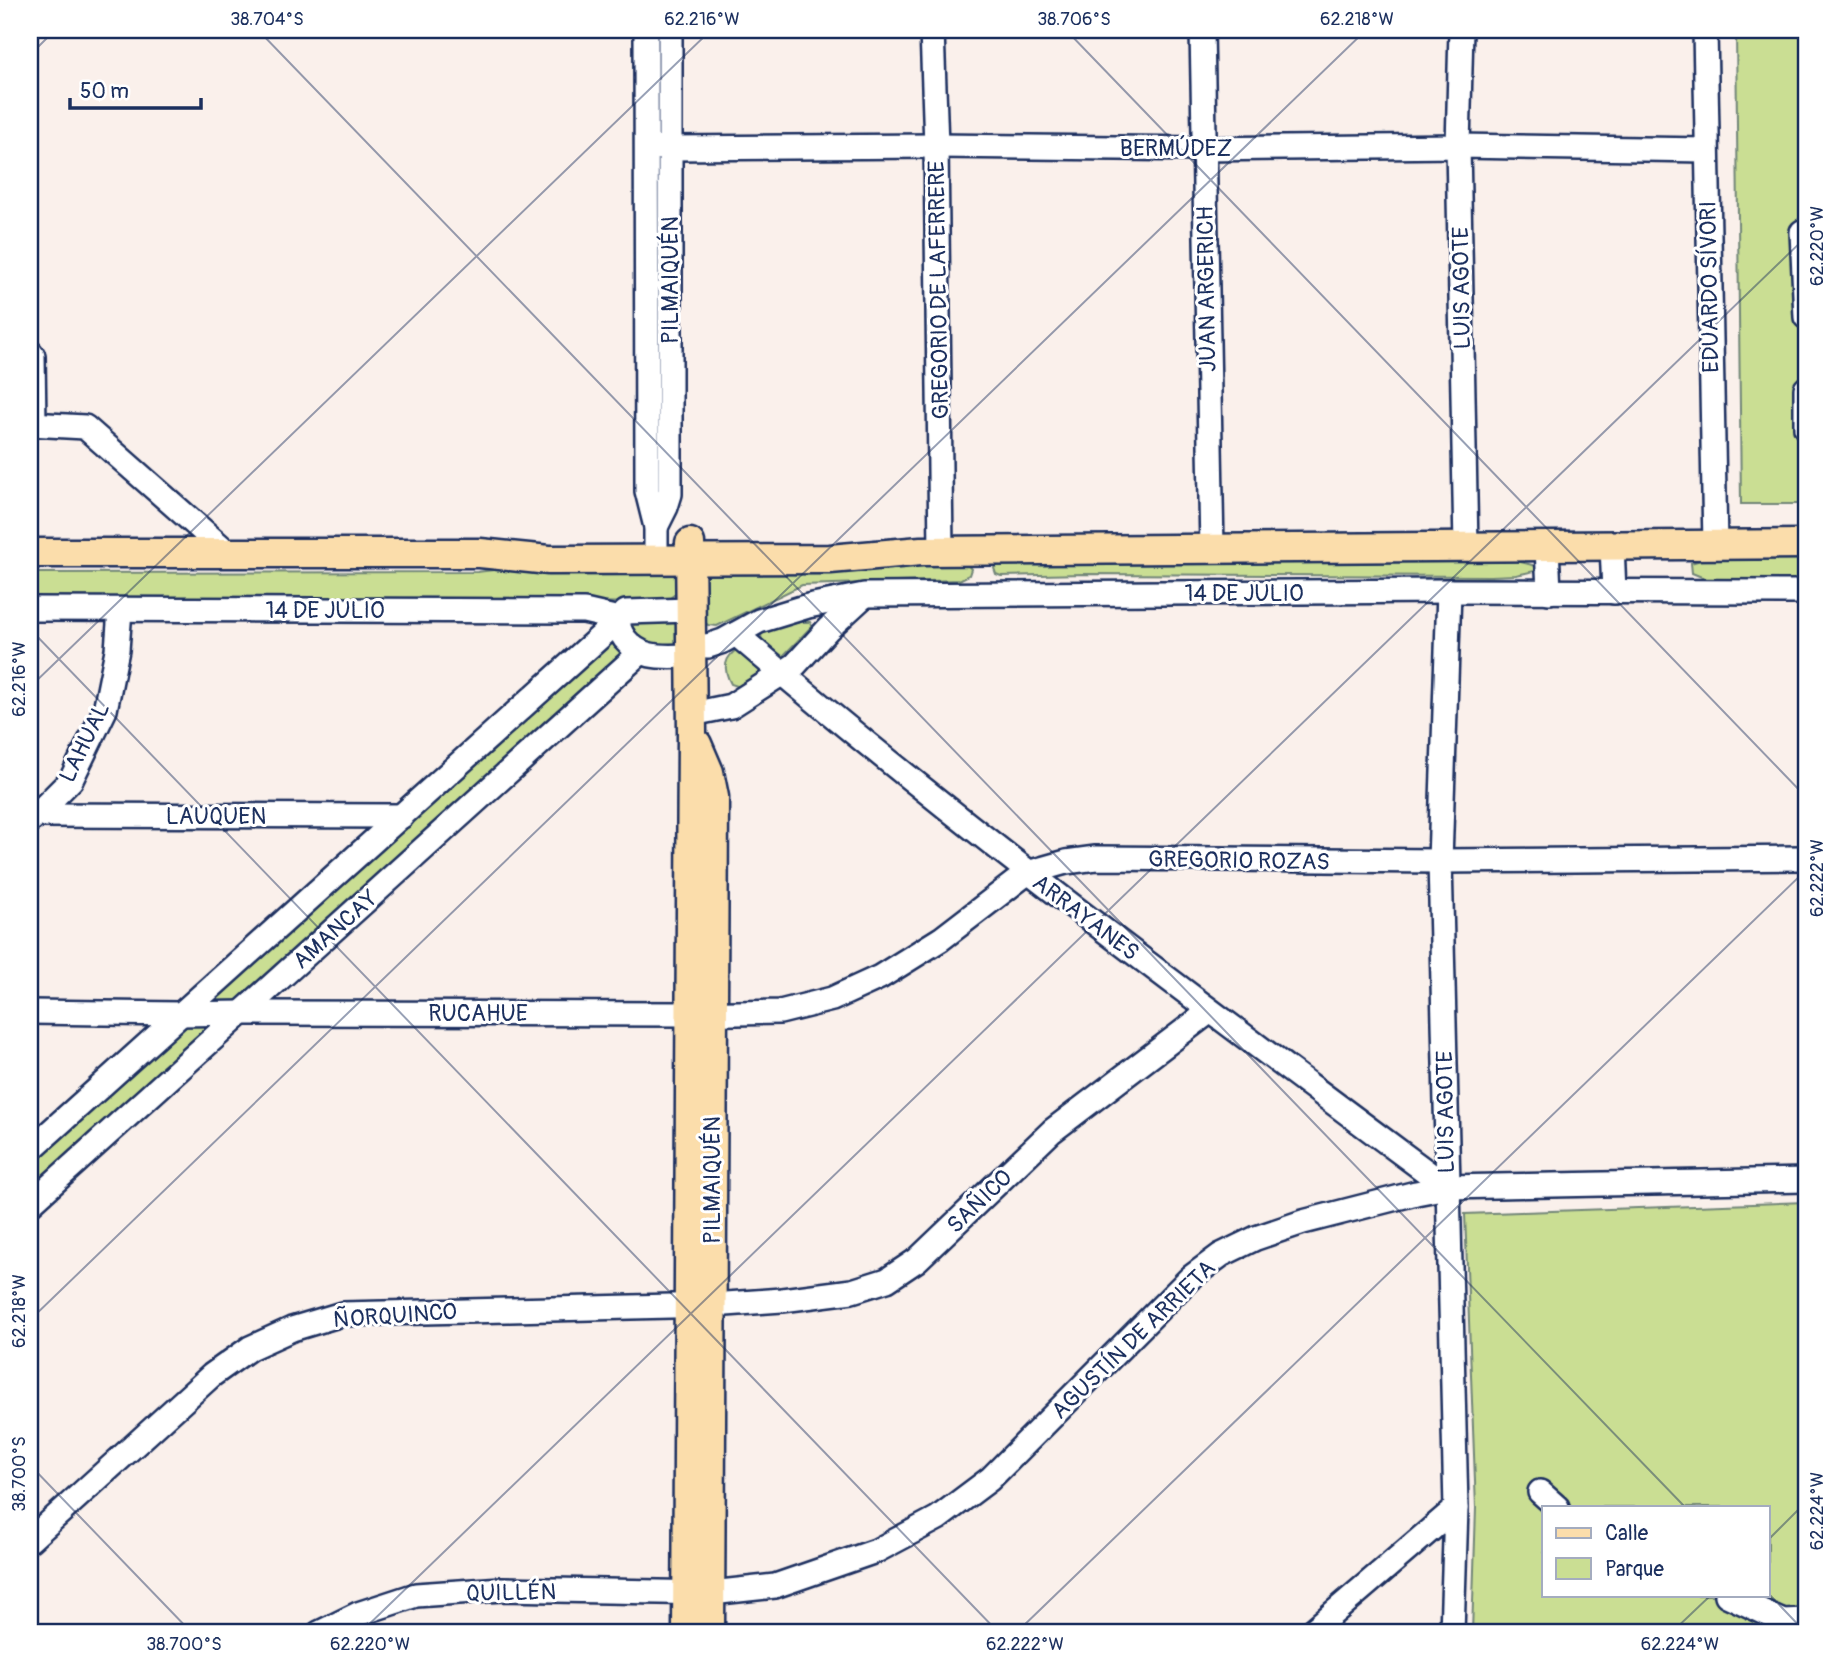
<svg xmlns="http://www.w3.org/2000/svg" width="1836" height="1663" font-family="Pangolin,sans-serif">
<rect width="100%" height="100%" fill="#faf0eb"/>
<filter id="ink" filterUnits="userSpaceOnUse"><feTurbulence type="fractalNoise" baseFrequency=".0143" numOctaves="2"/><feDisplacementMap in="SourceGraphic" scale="14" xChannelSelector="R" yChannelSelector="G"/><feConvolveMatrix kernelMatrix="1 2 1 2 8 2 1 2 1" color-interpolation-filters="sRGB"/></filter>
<g filter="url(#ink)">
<g fill="#cade93" stroke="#728678" stroke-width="2" fill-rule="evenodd">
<polygon points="1736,30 1806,30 1806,504 1741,504"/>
<polygon points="1806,555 1806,582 1709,580 1692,573 1691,563 1707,558"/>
<polygon points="1513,560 1536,566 1535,571 1516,575 1491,576 1083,574 1001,576 996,574 994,568 998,565"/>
<polygon points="965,562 971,569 969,575 959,580 802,585 717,626 708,625 701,619 702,579 706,571"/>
<path d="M543,564L679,569C679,590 679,598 656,603L501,601L30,599V573L477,572Z"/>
<polygon points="670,620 676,622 680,627 678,645 672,648 642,646 629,626 633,622"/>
<path d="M802,622H810L812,626L782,657L774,656L762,642L761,635C771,623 788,625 802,622Z"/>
<polygon points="610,641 614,642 625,654 234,1009 217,1006 214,1001 214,996"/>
<path d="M739,648L766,672L746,689L731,684C723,669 723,658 739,648Z"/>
<polygon points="187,1021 206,1024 206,1030 30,1192 30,1162"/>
<path d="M1806,1202V1633H1472L1476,1508L1465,1214ZM1544,1507H1768V1595H1544Z"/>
</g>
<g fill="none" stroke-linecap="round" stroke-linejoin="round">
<defs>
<g id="minor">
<polyline points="646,30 647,491 656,527 656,560"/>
<polyline points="932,30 936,146 941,551"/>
<polyline points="1202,30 1212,549"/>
<polyline points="1461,30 1458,146 1466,547"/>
<polyline points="1705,30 1715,545"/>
<polyline points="647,147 670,148 936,146 1203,149 1458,146 1706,150"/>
<polyline points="1802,232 1806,317"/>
<polyline points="30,352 33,356 34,424"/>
<polyline points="1806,389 1806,428"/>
<polyline points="30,424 85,427 228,553"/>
<polyline points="656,527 666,507 670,494 670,30"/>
<polyline points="1612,545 1614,592"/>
<polyline points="1547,546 1549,592"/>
<polyline points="1449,591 1440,861 1456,1508 1452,1633"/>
<polyline points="30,609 584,611 619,619"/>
<path d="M691,610L626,612L619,619C618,627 620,632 625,639C643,661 665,656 691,656"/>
<path d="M736,634C964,830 1206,1008 1447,1187"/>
<polyline points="691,645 708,646 723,641 759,621 808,606 864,595 1449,591 1806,592"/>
<polyline points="692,714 731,706 795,665 828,629 864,596"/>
<polyline points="30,815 402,816"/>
<polyline points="32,819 71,780 105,710 117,650 120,610"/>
<polyline points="30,1012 179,1014 243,1013 690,1014 780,1012 832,999 880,977 941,939 1027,873 1066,862 1096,858 1440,861 1806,858"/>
<polyline points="30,1150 600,637 608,630 618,626"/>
<polyline points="30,1204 640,653"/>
<polyline points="1540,1492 1557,1507"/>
<polyline points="30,1540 212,1375 250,1348 292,1329 342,1314 712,1305 782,1300 852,1291 887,1280 917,1260 1052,1131 1210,1011"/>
<polyline points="1727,1595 1783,1621 1806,1620"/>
<polyline points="319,1633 358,1614 416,1595 502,1589 711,1593 775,1586 876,1551 938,1518 990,1479 1190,1278 1221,1255 1256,1238 1303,1222 1416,1193 1447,1187 1806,1180"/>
<polyline points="1310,1633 1456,1508"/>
</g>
<g id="major">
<polyline points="30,553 480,553 549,560 830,559 921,551 1806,544"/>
<polyline points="697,744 709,772 714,797 710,1633"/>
<polyline points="687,1633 692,732 690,543"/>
</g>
</defs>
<use href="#minor" stroke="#1b2f5e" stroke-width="28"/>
<use href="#major" stroke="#1b2f5e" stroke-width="33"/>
<use href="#minor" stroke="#fff" stroke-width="23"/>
<use href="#major" stroke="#fbddab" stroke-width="28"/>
</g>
</g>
<path fill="none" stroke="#1b2f5e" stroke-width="2" stroke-opacity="0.45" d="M258,30L1685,1507M1066,30L1806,797M30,55L55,30M30,629L999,1633M30,687L711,30M30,1320L1366,30M30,1465L192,1633M1768,1540L1806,1502M1768,1593L1806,1633M360,1633L1806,237M1016,1633L1806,870M1671,1633L1711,1595"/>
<g text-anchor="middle" stroke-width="6" stroke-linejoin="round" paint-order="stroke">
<g font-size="23" fill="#1b2f5e" stroke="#fff">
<text x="1176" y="156">BERMÚDEZ</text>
<text transform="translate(670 280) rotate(-90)" y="8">PILMAIQUÉN</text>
<text transform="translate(1709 287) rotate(-91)" y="8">EDUARDO SÍVORI</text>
<text transform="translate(1461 288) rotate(-91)" y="8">LUIS AGOTE</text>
<text transform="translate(1206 289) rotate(-91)" y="8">JUAN ARGERICH</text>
<text transform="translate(938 290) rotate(-91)" y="8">GREGORIO DE LAFERRERE</text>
<text x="1244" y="601">14 DE JULIO</text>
<text x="325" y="618">14 DE JULIO</text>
<text transform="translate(84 742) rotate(-64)" y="8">LAHUAL</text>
<text x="216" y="824">LAUQUEN</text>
<text transform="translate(1239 860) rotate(1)" y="8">GREGORIO ROZAS</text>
<text transform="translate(1086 917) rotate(37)" y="8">ARRAYANES</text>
<text transform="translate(335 929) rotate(-42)" y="8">AMANCAY</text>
<text x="478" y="1021">RUCAHUE</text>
<text transform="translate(1445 1112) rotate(-91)" y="8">LUIS AGOTE</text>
<text transform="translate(712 1180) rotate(-90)" y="8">PILMAIQUÉN</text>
<text transform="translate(979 1201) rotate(-44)" y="8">SAÑICO</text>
<text transform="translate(395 1315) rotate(-4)" y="8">ÑORQUINCO</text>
<text transform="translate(1133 1339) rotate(-44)" y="8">AGUSTÍN DE ARRIETA</text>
<text transform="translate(511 1592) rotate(-1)" y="8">QUILLÉN</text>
</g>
</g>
<rect width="1836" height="1663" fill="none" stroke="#fff" stroke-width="77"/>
<rect x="1542" y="1506" width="228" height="91" fill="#ffffff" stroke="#a4acbf" stroke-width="2"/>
<rect x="1556" y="1528" width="35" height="10" fill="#fbddab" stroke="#a4acbf" stroke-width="2"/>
<text x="1605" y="1540" font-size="21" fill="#1b2f5e">Calle</text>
<rect x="1556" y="1558" width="35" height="21" fill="#cade93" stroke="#a4acbf" stroke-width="2"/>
<text x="1605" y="1576" font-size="21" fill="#1b2f5e">Parque</text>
<path d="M70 98v10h131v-10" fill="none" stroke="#1b2f5e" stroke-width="3.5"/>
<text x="80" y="98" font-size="21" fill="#1b2f5e" stroke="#ffffff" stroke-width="5" paint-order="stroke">50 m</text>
<rect x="38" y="38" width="1760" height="1586" fill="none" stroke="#1b2f5e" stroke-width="2.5"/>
<g font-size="18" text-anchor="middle" fill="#1b2f5e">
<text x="267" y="25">38.704°S</text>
<text x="702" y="25">62.216°W</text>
<text x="1074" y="25">38.706°S</text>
<text x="1357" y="25">62.218°W</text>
<text transform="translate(1817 246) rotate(-90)" y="6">62.220°W</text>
<text transform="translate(19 679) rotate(-90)" y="6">62.216°W</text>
<text transform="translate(1817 878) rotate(-90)" y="6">62.222°W</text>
<text transform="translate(19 1311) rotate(-90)" y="6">62.218°W</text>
<text transform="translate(19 1474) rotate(-90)" y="6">38.700°S</text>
<text transform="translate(1817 1511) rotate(-90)" y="6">62.224°W</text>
<text x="184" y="1650">38.700°S</text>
<text x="370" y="1650">62.220°W</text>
<text x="1025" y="1650">62.222°W</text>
<text x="1680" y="1650">62.224°W</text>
</g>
</svg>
